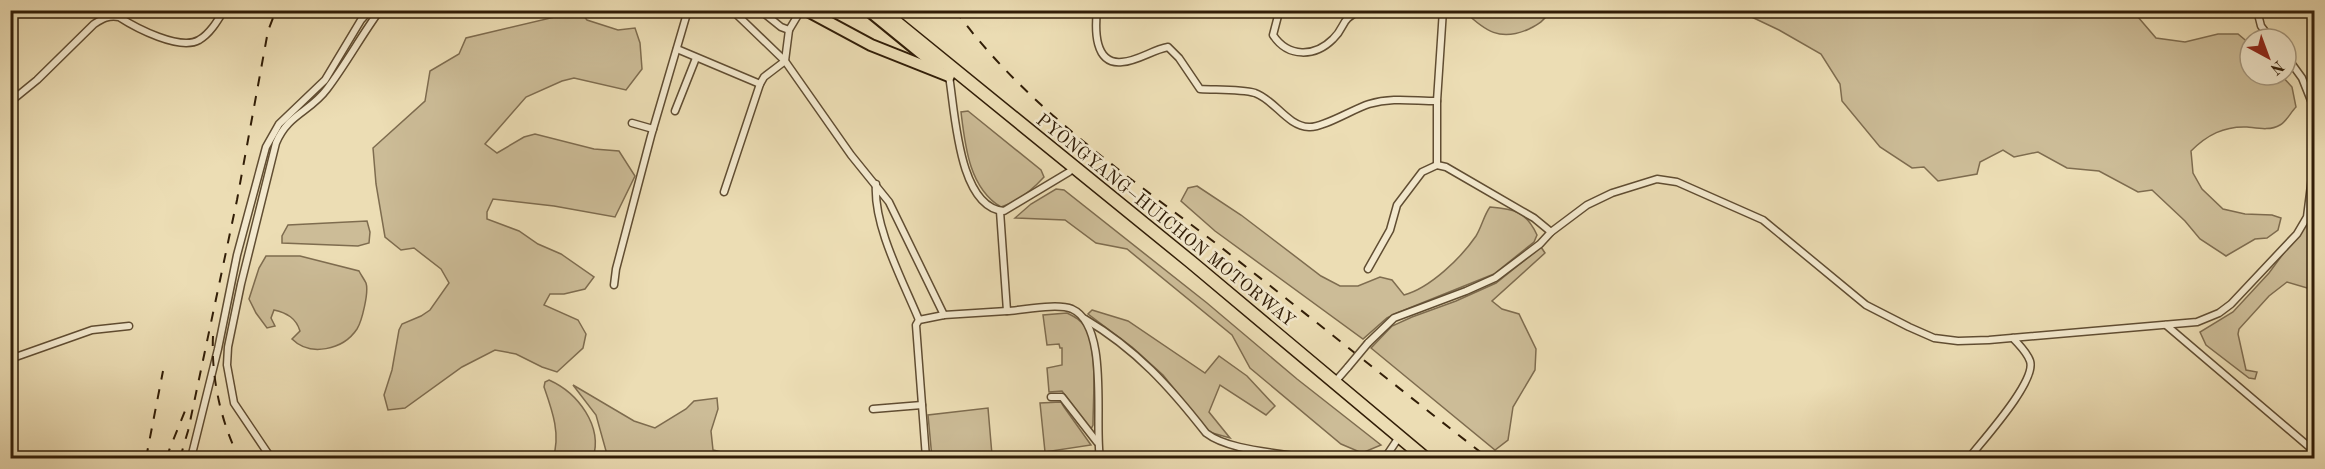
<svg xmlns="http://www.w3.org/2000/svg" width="2325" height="469" font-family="'Old Standard TT',serif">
<rect width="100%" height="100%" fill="#ecddb4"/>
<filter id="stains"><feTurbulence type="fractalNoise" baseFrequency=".00333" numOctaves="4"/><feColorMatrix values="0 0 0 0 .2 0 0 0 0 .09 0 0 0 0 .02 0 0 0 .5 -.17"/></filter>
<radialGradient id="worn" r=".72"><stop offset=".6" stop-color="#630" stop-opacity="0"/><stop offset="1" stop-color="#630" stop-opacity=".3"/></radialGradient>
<g fill="#ccbc97" stroke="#7e6c4f" stroke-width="1.5">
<path d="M2132,10L2156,38L2185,42L2218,34H2238L2250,44V75H2281L2292,87L2296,107C2291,112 2286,122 2280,125C2270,131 2257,128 2247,127C2224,126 2207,135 2191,151L2193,173L2202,189L2223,209L2245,214L2272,215L2281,218L2278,230L2267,238L2255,239L2226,256L2200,239L2185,221L2152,190L2138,192L2099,171L2067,168L2038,152L2014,157L2003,150L1980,162L1977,174L1938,181L1924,167L1912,168L1880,147L1842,101L1840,84L1821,54L1779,30L1739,11Z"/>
<polygon points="580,11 587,20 618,30 635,28 640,43 642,69 626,90 574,78 562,81 526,97 485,144 497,153 524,137 535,134 594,149 619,151 635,176 615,217 554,206 493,199 487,212 487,219 519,231 538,244 561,254 594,277 585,289 564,294 550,294 544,305 578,320 586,334 583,348 557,372 542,367 516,354 495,350 462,367 405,408 388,410 384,395 392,370 399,330 402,324 421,316 430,310 449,283 441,269 414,248 401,250 385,237 376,184 373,148 425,101 430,71 459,54 466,38"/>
<path d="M1464,11H1550C1544,21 1539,24 1529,29C1500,42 1485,31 1464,11Z"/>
<path d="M968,111L1041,170L1044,177C1033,189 1017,202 1001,207C969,188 965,145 961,112Z"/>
<path d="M1197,186L1241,215L1321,276L1340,286H1358L1380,277L1392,280L1404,295C1430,288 1461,258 1476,236C1482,226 1484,215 1490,207C1514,209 1526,211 1537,235L1534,242L1494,274L1397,313L1387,318L1363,339L1215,231L1181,201L1188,188Z"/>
<polygon points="1056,189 1064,190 1207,303 1297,379 1381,445 1362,453 1341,444 1250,368 1232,335 1127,249 1096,243 1065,220 1015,218 1031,204"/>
<polygon points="2314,212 2314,290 2287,282 2269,296 2239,329 2238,334 2246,370 2257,372 2255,379 2249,378 2206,345 2200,332 2233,312 2269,273"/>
<polygon points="367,221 370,232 369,243 358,246 282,243 282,236 288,225"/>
<polygon points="1541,247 1545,253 1492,301 1502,309 1519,314 1536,349 1535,370 1513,407 1508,440 1495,450 1371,348 1392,326 1412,317 1456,301 1496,283"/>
<path d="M266,256H300L359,271C361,275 364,279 366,283C369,292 362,321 357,329C343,350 310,357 292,339L300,331C296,318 287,313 274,310L271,318L275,326L267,328L256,313L249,299L259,268Z"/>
<polygon points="1092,310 1128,321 1205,373 1219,356 1247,376 1275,406 1266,415 1220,385 1209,412 1230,438 1209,432 1163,375 1132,347 1088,314"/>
<path d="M1067,313C1075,317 1081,320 1085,327C1098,351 1093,397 1093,425L1091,429L1062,391L1049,392L1047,368L1062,365V348H1060L1059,344L1047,345L1043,315Z"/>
<path d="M549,380C578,393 603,426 593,458H553C561,434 552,410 544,387L545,382Z"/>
<polygon points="573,385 634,421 655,428 686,409 694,401 717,398 718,409 711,431 713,450 721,452 723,458 608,458 596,415"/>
<polygon points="1061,402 1064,407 1091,445 1045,452 1040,403"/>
<polygon points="988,408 992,455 932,458 928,415"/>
</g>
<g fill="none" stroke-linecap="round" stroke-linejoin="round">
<polyline stroke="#7b694b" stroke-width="2" points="2242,10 2252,15 2265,10"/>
<defs>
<g id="street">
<polyline points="732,10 785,61 851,155 889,202 944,315"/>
<polyline points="760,10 781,27 789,30 801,10"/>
<path d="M1097,10C1095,29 1094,65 1122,62C1138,61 1152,50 1168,47L1179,58L1200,89C1216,90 1241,89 1255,93C1275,100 1287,126 1309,127C1323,128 1353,109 1369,104C1393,97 1413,101 1437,101"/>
<path d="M1278,10L1279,12L1273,35C1288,58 1315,57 1333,39C1347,26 1338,20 1362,10"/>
<polyline points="2257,10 2261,26 2271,39"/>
<polyline points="677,49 760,84"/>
<polyline points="2286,56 2302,78 2314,108"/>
<path d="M949,76C955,110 958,208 1004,211L1069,172"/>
<path d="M10,102L37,80L94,24C102,19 108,15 119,17C136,28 180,51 199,40C210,34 218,20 224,10"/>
<polyline points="675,111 696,58"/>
<polyline points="632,123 653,129"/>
<polyline points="1437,165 1437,101 1443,10"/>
<path d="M876,184C873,226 903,281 919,320"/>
<polyline points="724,192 760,84 764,77 785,61 789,30"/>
<path d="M1000,211L1007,311C1024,310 1057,303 1072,309C1110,326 1094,423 1100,458"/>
<polyline points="1368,269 1390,230 1397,205 1422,172 1437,165 1446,167 1534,218 1551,232"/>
<polyline points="614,285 616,269 651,136 688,10"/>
<path d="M1085,319C1136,349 1170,387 1206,433C1228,450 1273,452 1301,457"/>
<polyline points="2166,325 2314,451"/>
<polyline points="1368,343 1394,318 1466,291 1495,278 1540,244 1551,232 1587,205 1612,193 1657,179 1677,182 1763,220 1866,305 1909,327 1934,338 1958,341 1989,340 2197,322 2219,313 2231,304 2297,234 2307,217 2314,161"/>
<polyline points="10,359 92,330 129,326"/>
<polyline points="1334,383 1348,367"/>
<polyline points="1051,397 1062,397 1097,442"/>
<polyline points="873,409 922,405"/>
<polyline points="191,458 218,349 237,255 266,147 279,124 325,80 361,20 370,10"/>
<path d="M271,458L234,403L227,365L228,347L241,284L276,143C288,114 310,112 327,89C346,64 361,36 380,10"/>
<polyline points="926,458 916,325 919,320 944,315 1007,311"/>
<polyline points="1385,458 1399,437"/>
<path d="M1969,458C1982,441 2037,381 2030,361C2027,352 2019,345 2013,338"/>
</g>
<g id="primary">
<polyline points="806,10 871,45 949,76"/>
<polyline points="868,10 939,68"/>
</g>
<polyline id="highway" points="881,10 1191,262 1425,458"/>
</defs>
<use href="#street" stroke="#604d32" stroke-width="9"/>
<use href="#primary" stroke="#311d07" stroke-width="14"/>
<use href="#highway" stroke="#311d07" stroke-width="15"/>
<use href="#street" stroke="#f3e9ce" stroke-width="6"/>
<use href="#primary" stroke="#ecddb4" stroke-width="10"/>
<use href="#highway" stroke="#ecddb4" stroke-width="12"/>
<g stroke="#311d07" stroke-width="2" stroke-dasharray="10 10" stroke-linecap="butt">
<path d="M955,10C1025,106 1125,174 1218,245C1308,315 1398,388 1488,458"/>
<path d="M213,336C211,378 221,422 239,458"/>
<polyline points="146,458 163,371"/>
<polyline points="166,458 187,406"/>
<polyline points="180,458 188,431 237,200 268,31 276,10"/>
</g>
<defs>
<polyline id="street-bridge" points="1348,367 1368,343"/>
</defs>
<use href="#street-bridge" stroke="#604d32" stroke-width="9" stroke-linecap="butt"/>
<use href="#street-bridge" stroke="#f3e9ce" stroke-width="6"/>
</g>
<g text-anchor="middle" stroke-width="5" stroke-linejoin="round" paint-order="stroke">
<g font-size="18" fill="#311d07" stroke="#f3e9ce">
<text transform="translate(1166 220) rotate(39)" y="6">PYONGYANG–HUICHON MOTORWAY</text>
</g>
</g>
<rect width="2325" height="469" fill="none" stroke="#ecddb4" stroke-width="36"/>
<rect x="12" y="12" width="2301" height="445" fill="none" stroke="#311d07" stroke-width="3"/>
<rect x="18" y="18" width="2289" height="433" fill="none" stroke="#311d07" stroke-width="1.5"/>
<g transform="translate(2268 57) rotate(139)"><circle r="28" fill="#f3e9ce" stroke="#a5977e" stroke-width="1.5"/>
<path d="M0-4.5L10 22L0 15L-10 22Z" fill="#8f2418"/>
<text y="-9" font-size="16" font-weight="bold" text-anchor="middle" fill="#311d07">N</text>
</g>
<rect width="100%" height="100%" filter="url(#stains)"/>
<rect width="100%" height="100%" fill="url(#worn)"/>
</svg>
